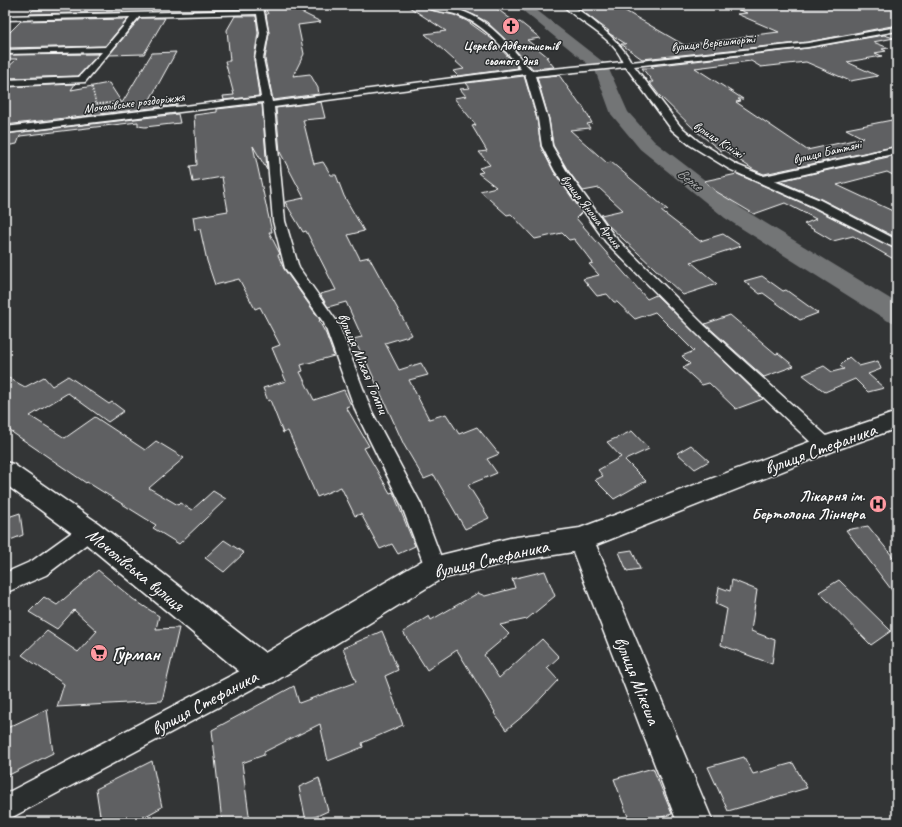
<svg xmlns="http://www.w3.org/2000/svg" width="902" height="827" font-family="Caveat,sans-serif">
<rect width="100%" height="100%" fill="#333536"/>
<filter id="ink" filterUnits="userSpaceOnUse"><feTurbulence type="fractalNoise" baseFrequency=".025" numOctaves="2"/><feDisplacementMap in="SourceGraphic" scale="8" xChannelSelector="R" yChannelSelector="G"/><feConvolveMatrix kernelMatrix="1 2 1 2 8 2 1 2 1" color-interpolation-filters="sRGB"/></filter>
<g filter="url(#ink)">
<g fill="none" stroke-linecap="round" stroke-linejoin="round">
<polygon fill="#737576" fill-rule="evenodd" points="516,5 530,5 607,65 628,112 654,141 741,208 897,303 897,323 888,321 725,218 640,149 611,114 595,70"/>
</g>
<g fill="#5f6162" stroke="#fff">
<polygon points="276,5 297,6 301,12 321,22 298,25 304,54 293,76 310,74 318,88 319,94 273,100 265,59 269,33 266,14 268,14 264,6"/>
<polygon points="406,5 422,5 430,10 454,15 467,21 492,39 518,68 458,76 453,71 464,69 425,34 446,31"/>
<polygon points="444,5 492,5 516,23 520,22 540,38 527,40 548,57 546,57 554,67 533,69 510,44 487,22 474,15 459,9"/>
<polygon points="573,5 615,5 684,45 749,37 746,36 779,32 737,14 747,13 731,7 731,5 897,5 897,25 808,42 642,59 621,44 626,44 610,34 607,31 609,31"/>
<polygon points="125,8 122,12 29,14 33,10"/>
<polygon points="235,16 256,16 258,33 254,59 259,96 224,100 223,96 234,95 225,61 230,61 227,30"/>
<polygon points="140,18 165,18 144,54 109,55"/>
<polygon points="128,19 105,46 5,48 5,37 21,21"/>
<polygon points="884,35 894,38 873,42 889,48 882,49 886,51 875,53 882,56 847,62 878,76 850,81 806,62 761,67 751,61 695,68 743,99 738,99 741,101 736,102 807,150 863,138 846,129 897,119 897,146 764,174 754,170 724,150 721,151 696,131 659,95 649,82 653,82 642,68 654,68 651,66 808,48"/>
<polygon points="176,52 148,103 177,100 177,105 5,125 5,87 75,84 71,90 109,83 122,103 152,53"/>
<polygon points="99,54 78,76 5,78 5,70 17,59 5,59 5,55"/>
<polygon points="559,75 580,105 582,105 592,123 587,124 590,128 570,130 607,163 611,162 668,210 661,211 700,241 723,234 741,246 691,262 717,284 683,295 608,225 601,215 623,210 599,188 583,191 567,169 553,145 549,119 537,77"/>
<polygon points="524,76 537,119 541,147 554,172 582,212 576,218 647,299 656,295 763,399 736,409 709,383 702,385 683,368 690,364 682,356 694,351 655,312 635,319 617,302 614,302 607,294 597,296 583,279 599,275 589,264 593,263 574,239 569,240 562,233 535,239 511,214 507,215 480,191 496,187 478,173 483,172 479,168 490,165 479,152 487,151 472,126 476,125 454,98 466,96 460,89 470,88 466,83"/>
<polygon points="321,102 325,118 303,120 314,164 323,162 331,175 336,175 344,196 364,231 348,235 360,259 369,257 412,335 385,343 399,370 421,363 428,375 409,380 429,419 446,414 459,434 477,427 499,454 487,459 497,473 468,485 489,518 465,529 434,475 424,479 404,445 367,363 353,339 362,337 346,302 328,307 320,294 336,290 306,231 303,232 285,202 304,198 280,152 276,108"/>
<polygon points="262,104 267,170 253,146 272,232 269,232 280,254 278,255 284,269 320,320 319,321 326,334 334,356 301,365 303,371 300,372 314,400 344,390 351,405 346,407 369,446 364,448 390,493 393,492 415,546 398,554 392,544 380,549 361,514 355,516 341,487 317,497 288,431 283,433 270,400 268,401 263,388 286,381 272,348 280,345 260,307 255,309 239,279 215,285 207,261 200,229 195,230 193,217 228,211 222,177 193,182 190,166 197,165 194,115 217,112 217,109"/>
<polygon points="178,114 180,123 145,127 138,126 138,122 20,136 17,144 5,146 5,134"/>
<polygon points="897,155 897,177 887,172 837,185 897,213 897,238 821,199 779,181"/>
<polygon points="737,174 811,207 897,250 897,261 853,236 833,241 804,224 816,219 785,203 754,214 717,192 704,181"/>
<polygon points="762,276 783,291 786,290 818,313 800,320 763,293 760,294 744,281"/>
<polygon points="730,315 776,354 778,353 794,366 764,377 705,324"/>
<polygon points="849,357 859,366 878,361 881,369 868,374 884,388 868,392 855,379 825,392 803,375 824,366 832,372 844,369 840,366"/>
<polygon points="5,376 25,387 44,377 52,386 68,376 109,404 112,402 124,411 108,422 68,393 30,416 65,438 95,417 145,450 156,441 184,458 149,488 178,505 180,503 192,510 213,491 226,499 179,544 153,528 156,525 87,482 86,483 13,433 5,426"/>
<polygon points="632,431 649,449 625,460 646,481 614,499 595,480 603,476 598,470 621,457 607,442"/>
<polygon points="691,445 709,461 695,469 677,453"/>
<polygon points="20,513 23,535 5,542 5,518"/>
<polygon points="868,526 897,562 897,597 846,530"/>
<polygon points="224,540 244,553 224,572 205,558"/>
<polygon points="632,550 640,569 627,571 619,552"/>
<polygon points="98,570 133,599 159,616 156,629 179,628 162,701 57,707 64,684 22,655 47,631 78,652 97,631 74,610 57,629 29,612 44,597 57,605"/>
<polygon points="545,571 555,596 527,619 500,625 509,634 484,655 499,678 542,639 559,657 547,668 558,680 529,711 506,730 494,713 495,712 457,650 427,670 403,632 429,616 431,620 478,593 485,596 515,588 512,579"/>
<polygon points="732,580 757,590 751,631 775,640 772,664 721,645 727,609 716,604 719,587 730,591"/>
<polygon points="839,580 891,631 871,645 819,592"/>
<polygon points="382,631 398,670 385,676 403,725 362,743 363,747 328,761 320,724 264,752 264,755 242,763 250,822 222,822 212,730 294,686 299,703 356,682 343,648"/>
<polygon points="47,709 53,753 5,777 5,729"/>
<polygon points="744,757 753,774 793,763 807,788 728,811 708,767"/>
<polygon points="152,761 162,807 135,822 101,822 96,789"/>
<polygon points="653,768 672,814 645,822 630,822 614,779"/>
<polygon points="319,778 328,811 306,821 299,787"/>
</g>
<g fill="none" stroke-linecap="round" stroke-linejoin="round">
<defs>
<g id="minor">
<path d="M254,5H260L264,12L268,33L263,59L272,102L521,69C502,47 486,25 458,15C448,11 431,12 423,5C479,5 498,33 532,71L623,62C613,36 581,25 563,5C566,5 569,5 572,6C588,15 624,45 631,62L808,43L897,27V31L808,47L634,66L680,126L698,141L737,165L764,176L897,147V153L774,181L820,200L897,240V249L812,206L729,169L690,145L672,130L626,67L535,76L548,119L552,146L566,170L614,236L705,326L831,440L834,445L831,450L825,452L819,450L695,332L606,242L555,171L542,146L538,119L525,74L274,107L285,221L299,268L338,323L372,412L421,504L445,568L442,575L435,577L428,575L401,504L356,412L324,323L285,268L273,221L263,102L5,133V127L261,97L255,59L260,33L257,14L139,17L85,82L5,86V80L79,77L102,52L5,54V50L106,47L131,17L5,20V16L256,10Z"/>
<polygon points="89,522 96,525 99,531 96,537 46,575 5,593 5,573 32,561 82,525"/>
<polygon points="263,659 271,663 275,671 271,679 5,821 5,794"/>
</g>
<polygon id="major" points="891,414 897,414 897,430 892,430 833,451 596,545 713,822 677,822 573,552 510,562 441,579 274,682 263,686 252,682 80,539 5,484 5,462 13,464 98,523 265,653 425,559 510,538 580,528 817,439"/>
</defs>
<use href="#minor" stroke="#fff" stroke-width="3"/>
<use href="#major" stroke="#fff" stroke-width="3"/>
<polyline stroke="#fff" stroke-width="1.5" stroke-dasharray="1.5 1.5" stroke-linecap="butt" points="92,87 96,104 119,102 119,106"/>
<use href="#minor" fill="#2a2d2e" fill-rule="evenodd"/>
<use href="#major" fill="#2a2d2e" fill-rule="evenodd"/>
</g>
</g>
<defs>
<symbol id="church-disc" viewBox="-11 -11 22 22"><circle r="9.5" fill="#ff9aa2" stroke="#2a2d2e"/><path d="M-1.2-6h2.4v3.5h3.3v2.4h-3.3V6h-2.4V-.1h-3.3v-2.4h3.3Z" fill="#111"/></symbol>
<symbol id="hospital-disc" viewBox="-11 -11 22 22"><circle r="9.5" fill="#ff9aa2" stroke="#2a2d2e"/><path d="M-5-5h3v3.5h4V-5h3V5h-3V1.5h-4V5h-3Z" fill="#111"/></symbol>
<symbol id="supermarket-disc" viewBox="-11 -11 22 22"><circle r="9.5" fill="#ff9aa2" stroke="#2a2d2e"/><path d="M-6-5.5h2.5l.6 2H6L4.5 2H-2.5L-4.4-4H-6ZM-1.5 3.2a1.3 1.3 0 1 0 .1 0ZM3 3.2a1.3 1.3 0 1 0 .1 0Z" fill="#111"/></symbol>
</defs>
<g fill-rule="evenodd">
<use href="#church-disc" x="501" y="16" width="20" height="20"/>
<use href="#hospital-disc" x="868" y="494" width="20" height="20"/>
<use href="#supermarket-disc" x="89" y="643" width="20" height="20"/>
</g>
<g text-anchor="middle" stroke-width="3" stroke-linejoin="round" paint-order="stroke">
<g font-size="13" fill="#fff" stroke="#2a2d2e">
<text transform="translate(713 42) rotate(-6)" y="5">вулиця Верешморті</text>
<text transform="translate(134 102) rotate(-7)" y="5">Мочолівське роздоріжжя</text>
<text transform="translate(719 139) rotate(33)" y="5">вулиця Кініжі</text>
<text transform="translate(827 151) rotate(-13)" y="5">вулиця Баттяні</text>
<text transform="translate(592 211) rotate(52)" y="5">вулиця Яноша Араня</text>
</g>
<g font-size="13" font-weight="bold" fill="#fff" stroke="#2a2d2e">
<text x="511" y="50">Церква Адвентистів<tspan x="511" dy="15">сьомого дня</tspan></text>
</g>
<g font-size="14" font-style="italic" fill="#b2b3b4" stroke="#2a2d2e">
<text transform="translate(690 179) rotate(38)" y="5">Верке</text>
</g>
<g font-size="16" fill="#fff" stroke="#2a2d2e">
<text transform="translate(364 363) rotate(67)" y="6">вулиця Міхая Томпи</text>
</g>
<g font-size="16" font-weight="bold" fill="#fff" stroke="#2a2d2e" text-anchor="end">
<text x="865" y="501">Лікарня ім.<tspan x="865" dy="18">Бертолона Ліннера</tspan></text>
</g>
<g font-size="19" fill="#fff" stroke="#2a2d2e">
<text transform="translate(820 448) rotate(-20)" y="7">вулиця Стефаника</text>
<text transform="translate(491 558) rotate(-13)" y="7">вулиця Стефаника</text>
<text transform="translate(136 569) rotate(39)" y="7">Мочолівська вулиця</text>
<text transform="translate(638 680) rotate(68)" y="7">вулиця Мікеша</text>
<text transform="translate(204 702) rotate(-28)" y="7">вулиця Стефаника</text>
</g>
<g font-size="19" font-weight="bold" fill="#fff" stroke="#2a2d2e" text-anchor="start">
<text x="112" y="660">Гурман</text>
</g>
</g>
<rect width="902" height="827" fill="none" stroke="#2a2d2e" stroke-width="20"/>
<rect x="10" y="10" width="882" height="807" fill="none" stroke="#fff" stroke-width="1.5" filter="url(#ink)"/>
</svg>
